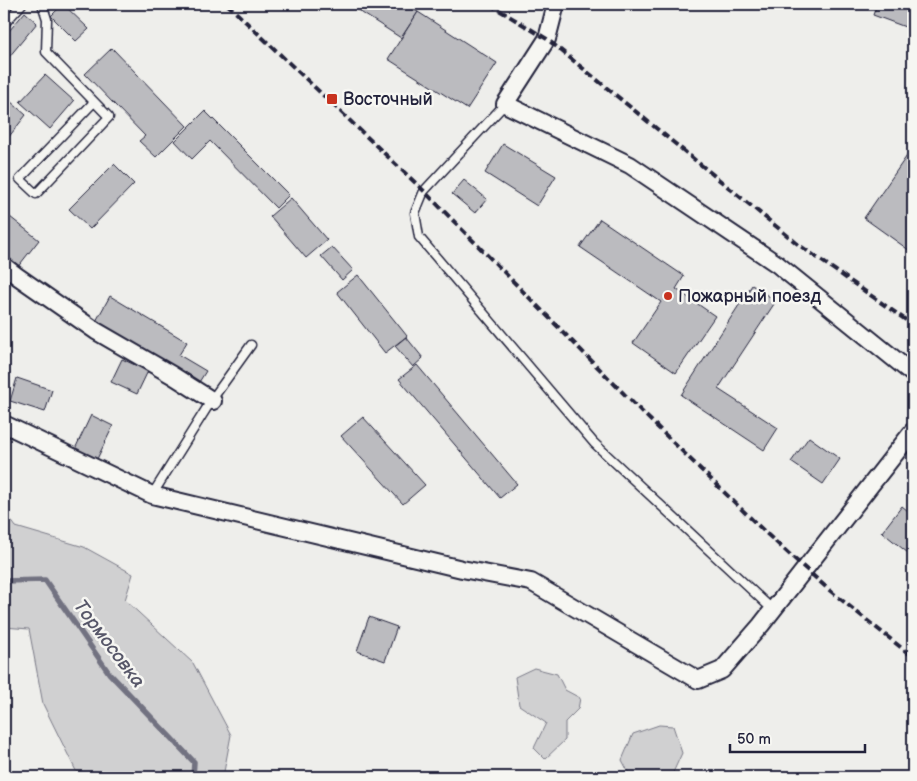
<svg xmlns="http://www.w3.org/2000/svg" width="917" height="781" font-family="'Balsamiq Sans',sans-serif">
<rect width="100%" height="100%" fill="#eeeeeb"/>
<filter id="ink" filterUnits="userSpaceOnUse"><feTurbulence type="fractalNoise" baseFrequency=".02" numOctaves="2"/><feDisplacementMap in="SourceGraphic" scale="10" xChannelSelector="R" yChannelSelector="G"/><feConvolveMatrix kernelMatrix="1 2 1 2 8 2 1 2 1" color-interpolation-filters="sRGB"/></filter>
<g filter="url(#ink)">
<g fill="#d0d0d1" stroke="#797986">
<polygon points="4,513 6,513 16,527 84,547 133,574 125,600 193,663 231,735 223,777 79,777 43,704 29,629 4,627"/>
<polygon points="534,668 557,674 565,690 580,698 578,709 565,722 565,740 545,759 534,748 546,723 519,705 515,677"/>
<polygon points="659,725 673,726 682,753 671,777 631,777 622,760 633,734"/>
</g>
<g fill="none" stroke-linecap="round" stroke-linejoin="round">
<polyline stroke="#727281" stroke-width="5.5" points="4,581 45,580 109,673 194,762 193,777"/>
</g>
<g fill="#bbbbbf" stroke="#22223b">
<polygon points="63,4 89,29 76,41 51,16"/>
<polygon points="348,4 405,4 418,12 401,38"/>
<polygon points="877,4 903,4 913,7 913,14 908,28 873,15"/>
<polygon points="25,12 37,23 4,63 4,37"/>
<polygon points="418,12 497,63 467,109 388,59"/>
<polygon points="112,48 187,126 156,157 139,141 145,136 85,74"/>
<polygon points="45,75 74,101 50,129 20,102"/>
<polygon points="10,101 26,115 4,143 4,108"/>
<polygon points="205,111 289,195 276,208 210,141 192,159 175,141"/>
<polygon points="503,144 556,176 537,206 485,173"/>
<polygon points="913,147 913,253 864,218"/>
<polygon points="114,164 134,184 90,229 69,209"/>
<polygon points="464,180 487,199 475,213 452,194"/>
<polygon points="291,198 327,240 306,258 270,216"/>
<polygon points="4,206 8,209 5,213 39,240 17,268 4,258"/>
<polygon points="600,219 684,276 676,289 715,316 676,373 633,343 661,302 580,247"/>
<polygon points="332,247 353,270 342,280 321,256"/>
<polygon points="358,275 407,336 385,353 337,292"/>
<polygon points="752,285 776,301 718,389 778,428 764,450 681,395"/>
<polygon points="110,296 187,342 179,355 206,371 196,387 95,323"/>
<polygon points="406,337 423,358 413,367 395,346"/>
<polygon points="122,359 148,371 137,394 111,382"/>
<polygon points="417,365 517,484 500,498 399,379"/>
<polygon points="17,378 52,390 45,412 10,401"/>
<polygon points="91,415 113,426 97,459 75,449"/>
<polygon points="363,417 425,485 403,504 341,436"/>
<polygon points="809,437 840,459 823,484 791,462"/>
<polygon points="902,506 913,515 913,557 882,532"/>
<polygon points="369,617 397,627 385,661 357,651"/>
</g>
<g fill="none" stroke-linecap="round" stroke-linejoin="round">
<defs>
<g id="service">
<polyline points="42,4 47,19 46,52 109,117 36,194 20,179 94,102"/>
<polyline points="4,24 22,4"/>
<polyline points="505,104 424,191 415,213 419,237 594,443 773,610"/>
<polyline points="152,495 213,398 251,345"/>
</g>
<g id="minor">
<polyline points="556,4 547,39 505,104 630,165 777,264 913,374"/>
<polyline points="4,266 17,276 96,331 172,375 213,401"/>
<polyline points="4,424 152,495 462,569 531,582 698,680 722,670 761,625 913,431"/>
</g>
</defs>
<use href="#service" stroke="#22223b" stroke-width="11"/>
<use href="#minor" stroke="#22223b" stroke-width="20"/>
<use href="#service" stroke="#f6f6f2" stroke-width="8"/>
<use href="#minor" stroke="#f6f6f2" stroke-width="16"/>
<g stroke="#22223b" stroke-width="4" stroke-dasharray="8 4" stroke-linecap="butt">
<polyline points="227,4 424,191 643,413 767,534 828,589 913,657"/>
<polyline points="489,4 547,39 799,245 913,325"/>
</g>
</g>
</g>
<g fill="#c8321e" stroke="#f6f6f2" stroke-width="2">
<rect x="326" y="93" width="12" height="12" rx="2.5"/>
<circle cx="668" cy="296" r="5"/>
</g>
<g text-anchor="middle" stroke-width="5" stroke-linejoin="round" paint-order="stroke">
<g font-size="18" fill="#22223b" stroke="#f6f6f2" text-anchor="start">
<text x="343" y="105">Восточный</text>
<text x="678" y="302">Пожарный поезд</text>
</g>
<g font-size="19" font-style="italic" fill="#575769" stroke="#f6f6f2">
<text transform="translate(110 643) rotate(53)" y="7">Тормосовка</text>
</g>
</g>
<rect width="917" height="781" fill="none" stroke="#f6f6f2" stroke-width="20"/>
<rect x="10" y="10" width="897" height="761" fill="none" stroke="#22223b" stroke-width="2" filter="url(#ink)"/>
<path d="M730 744v8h135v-8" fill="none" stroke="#22223b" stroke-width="2.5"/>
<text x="737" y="744" font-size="15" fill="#22223b" stroke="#f6f6f2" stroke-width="4" paint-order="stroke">50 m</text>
</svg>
